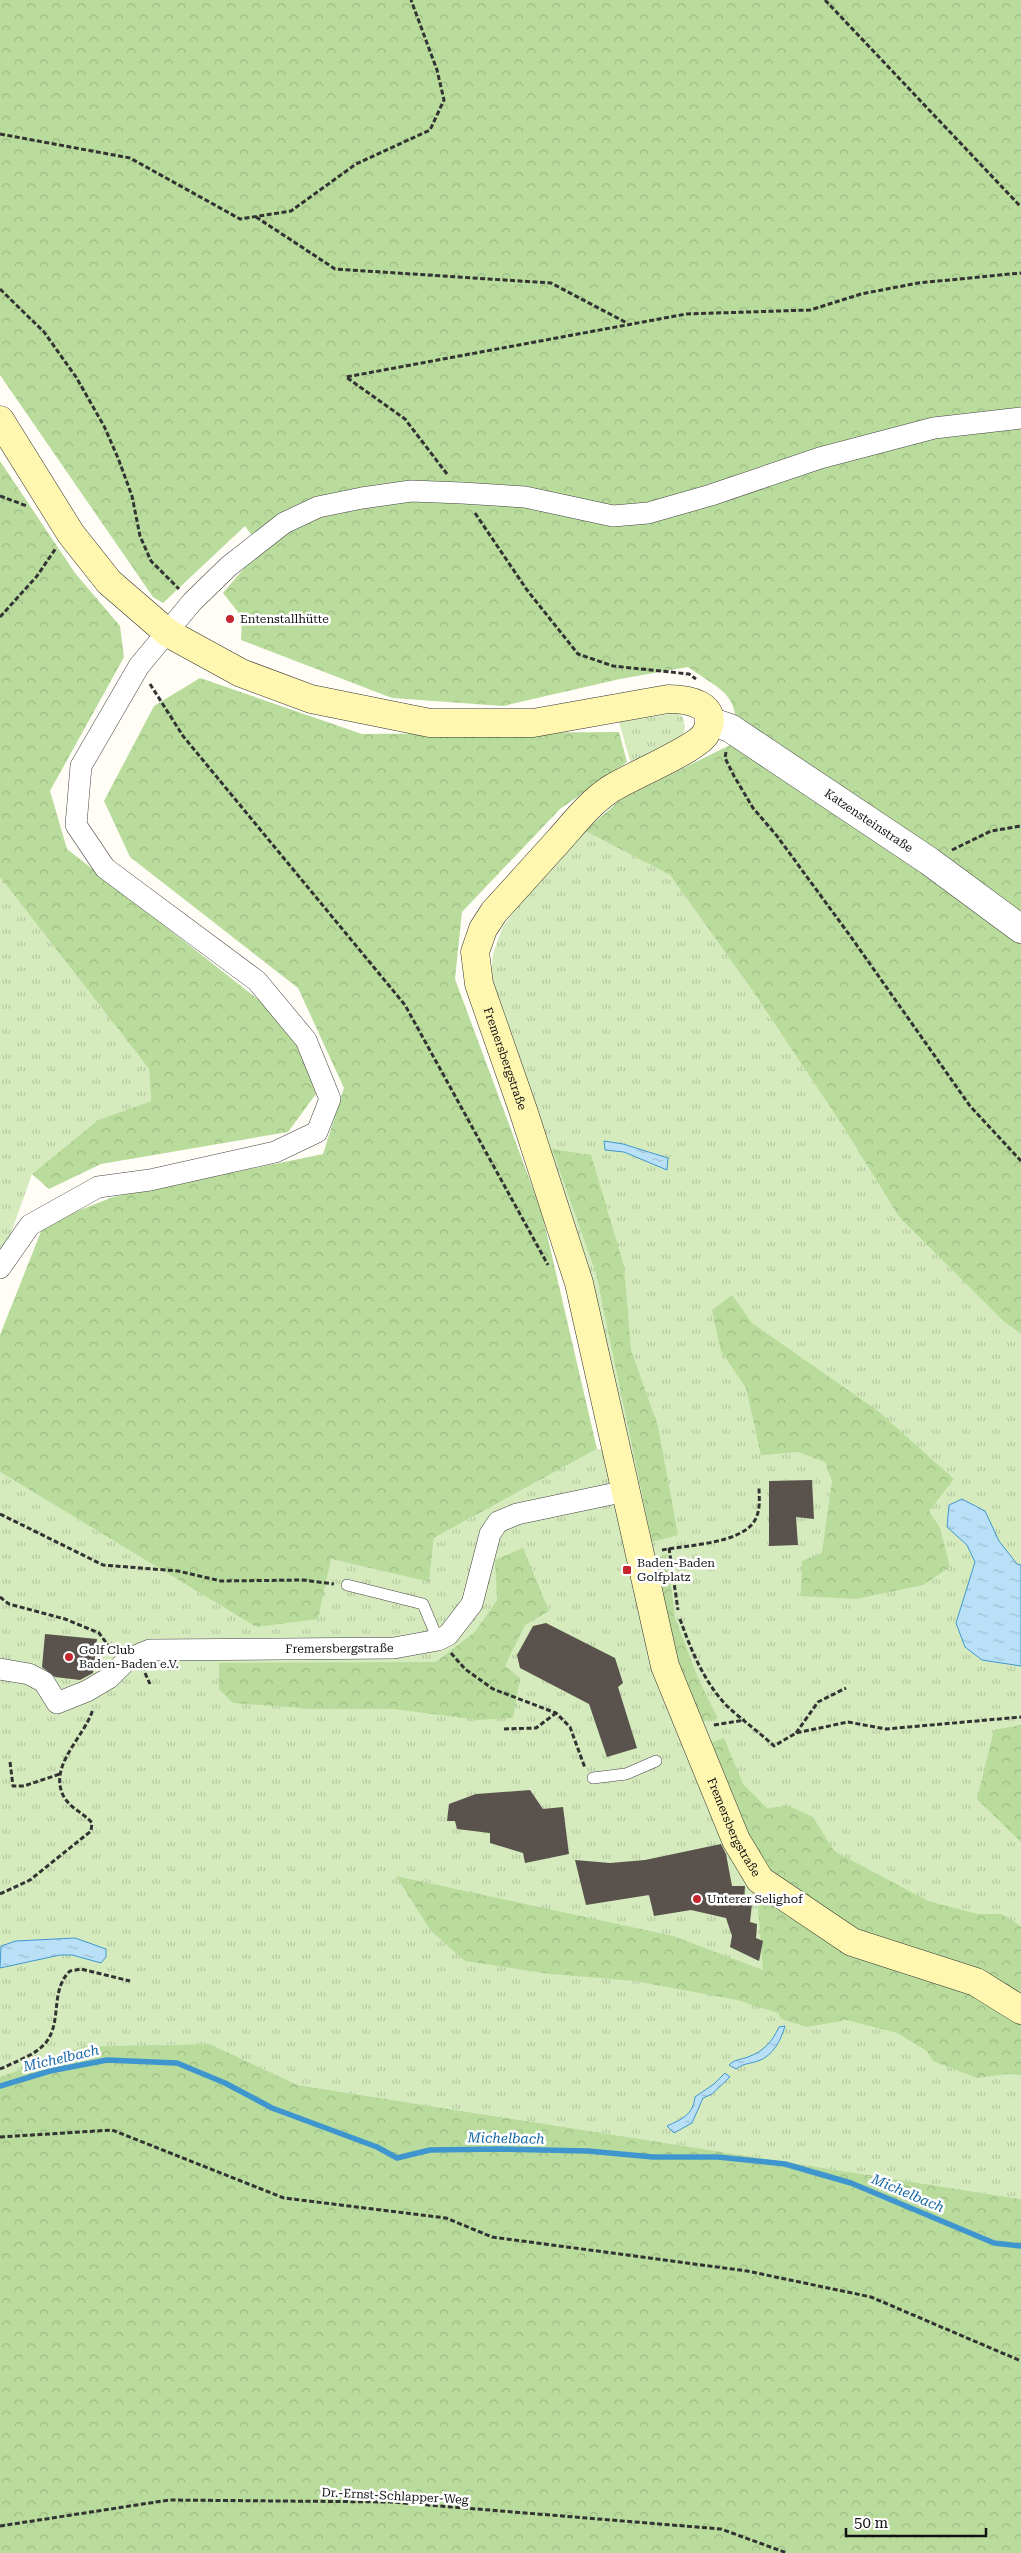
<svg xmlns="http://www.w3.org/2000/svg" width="1021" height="2553" font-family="'Roboto Serif',serif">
<defs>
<pattern id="grass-tufts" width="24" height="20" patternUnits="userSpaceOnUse" patternTransform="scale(1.25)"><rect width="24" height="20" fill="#d5ebbd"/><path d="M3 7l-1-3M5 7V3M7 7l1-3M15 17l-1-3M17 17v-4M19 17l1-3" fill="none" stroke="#b6c8a1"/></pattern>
<pattern id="forest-crowns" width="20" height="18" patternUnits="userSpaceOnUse" patternTransform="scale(1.25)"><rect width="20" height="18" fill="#b9dc9c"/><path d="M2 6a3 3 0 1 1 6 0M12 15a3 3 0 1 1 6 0" fill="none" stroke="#9ebc85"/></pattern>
<pattern id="water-ripples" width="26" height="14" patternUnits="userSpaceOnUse" patternTransform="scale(1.25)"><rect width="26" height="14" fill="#b9e0f7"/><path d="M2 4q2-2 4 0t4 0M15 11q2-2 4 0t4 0" fill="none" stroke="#9ebfd3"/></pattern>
</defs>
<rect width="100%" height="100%" fill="#fffdf5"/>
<g fill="url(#grass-tufts)">
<polygon points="677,713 683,717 685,727 683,736 631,764 619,722"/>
<polygon points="585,831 670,875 752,990 842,1125 899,1217 1003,1321 1021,1334 1021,2199 298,2085 210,2044 83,2046 0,2077 0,1472 256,1627 331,1559 429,1582 434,1538 597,1449 628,1452 491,979 493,954 503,926 555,860"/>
<polygon points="0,877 149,1069 151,1101 98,1120 32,1174 0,1264"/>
</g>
<g fill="url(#forest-crowns)">
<path d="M0,0H1021V1334L1003,1321L899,1217L842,1125L752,990L670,875L585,831L621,799L736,742C739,693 725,693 688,667L620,679L503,706L392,698L241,640L242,617L223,593L261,548L245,526L163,603L153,597L0,375Z"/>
<polygon points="0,461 75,573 120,626 124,657 50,791 67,849 260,1001 302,1051 316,1094 288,1132 101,1164 49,1189 32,1174 98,1120 151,1101 149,1069 0,877"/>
<polygon points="200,678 362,734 619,732 627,762 560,809 462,912 455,979 542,1213 597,1449 434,1538 429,1582 331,1559 318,1619 256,1627 0,1472 0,1335 44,1224 113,1197 323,1154 344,1088 298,988 130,857 104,801 154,706"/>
<polygon points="552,1149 591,1155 624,1266 631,1350 658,1426 678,1535 652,1542 596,1273"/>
<polygon points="732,1295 752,1323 878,1411 954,1479 929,1511 940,1528 950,1567 923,1585 856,1599 801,1596 802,1561 822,1553 832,1481 825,1462 798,1452 761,1455 746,1388 721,1351 712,1310"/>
<polygon points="523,1548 549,1611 525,1625 505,1666 520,1678 513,1718 478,1720 394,1709 313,1709 233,1703 219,1689 219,1663 436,1662 475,1632 497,1600 495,1560"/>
<polygon points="667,1554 675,1618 698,1678 718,1719 697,1722 674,1652 654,1559"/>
<polygon points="1021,1725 1021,1842 977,1799 994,1730"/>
<polygon points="724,1738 743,1784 767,1808 789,1806 813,1817 834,1851 928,1901 977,1914 1001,1914 1021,1926 1021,2010 852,1942 760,1880 699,1747"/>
<polygon points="396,1876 673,1936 763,1970 758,1906 768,1895 968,1988 1021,2022 1021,2075 1007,2074 977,2078 933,2061 927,2051 897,2033 847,2020 807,2027 781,2019 778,2013 737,2000 635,1981 551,1974 465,1961 431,1931"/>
<polygon points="210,2044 298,2085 1021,2199 1021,2553 0,2553 0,2077 83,2046"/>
</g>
<g fill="url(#water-ripples)" stroke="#3f96cf">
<polygon points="604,1141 623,1144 668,1158 667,1170 624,1152 605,1150"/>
<polygon points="962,1499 985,1511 999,1541 1017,1564 1021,1565 1021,1666 982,1660 965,1647 956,1623 975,1562 967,1545 947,1527 949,1505"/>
<polygon points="75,1938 106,1949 106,1957 101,1963 72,1955 60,1955 0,1968 1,1946 16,1941"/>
<path d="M785,2026C781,2040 773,2056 758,2061C749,2064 744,2063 736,2069L729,2065C735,2059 740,2060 748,2057C764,2051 772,2042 779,2027Z"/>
<path d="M725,2073L730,2077L712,2094L703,2098L692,2123L674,2133L667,2126C682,2119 693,2115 695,2097L714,2084Z"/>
</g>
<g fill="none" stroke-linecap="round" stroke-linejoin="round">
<polyline stroke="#3f96cf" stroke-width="5.5" points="0,2086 50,2071 107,2060 177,2063 225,2083 272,2108 377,2147 397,2158 430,2150 501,2149 588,2151 653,2157 718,2157 785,2164 851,2183 994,2243 1021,2246"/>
</g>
<g fill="#5a524d">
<polygon points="812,1480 814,1519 796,1517 798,1545 769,1546 769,1481"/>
<polygon points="546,1623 615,1658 623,1683 618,1687 637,1748 607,1757 589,1704 520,1668 517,1655 533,1626"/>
<polygon points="45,1634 97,1639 93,1673 80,1680 55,1677 42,1667"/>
<polygon points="530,1790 543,1809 563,1807 569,1854 525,1863 523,1853 490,1843 490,1833 457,1829 455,1821 447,1821 449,1804 476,1794"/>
<polygon points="721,1844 726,1854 732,1886 745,1886 744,1902 752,1904 750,1922 757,1924 756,1938 763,1941 759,1961 730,1947 732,1936 726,1918 691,1910 654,1916 649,1895 586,1905 575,1860 610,1863 645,1860"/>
</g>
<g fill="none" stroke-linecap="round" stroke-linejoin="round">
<defs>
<g id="service">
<polyline points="347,1585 423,1604 438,1640"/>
<polyline points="593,1778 626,1774 656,1761"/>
</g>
<g id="minor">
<polyline points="0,1268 30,1225 98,1187 150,1180 275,1152 317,1132 330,1099 306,1040 257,981 105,868 76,825 81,766 139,666 192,602 229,566 284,523 318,507 362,498 411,491 462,493 525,497 613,516 648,513 711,495 820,458 934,428 1021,418"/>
<path id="s1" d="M0,1669L29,1674L44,1682L57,1703L87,1691L109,1678L128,1659L150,1650L394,1648L438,1640L448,1635L472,1604L490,1534L498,1522L517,1514L626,1491"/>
</g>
<g id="tertiary">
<path id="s2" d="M709,721L730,728L929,861L1021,929"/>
</g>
<g id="secondary">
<path id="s3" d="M0,420L71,534L109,582L168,633L241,673L311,699L430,723H533L668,699C687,699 721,704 706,733C698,749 628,777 609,790C590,803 575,822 560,839C538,863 516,888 494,912L483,929L475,952L479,984L523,1110L579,1283L665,1666L736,1840L760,1880L852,1942L976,1982L1021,2010"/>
</g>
</defs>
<use href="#service" stroke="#444" stroke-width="12"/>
<use href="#minor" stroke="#444" stroke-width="22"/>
<use href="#tertiary" stroke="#444" stroke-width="29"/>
<use href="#secondary" stroke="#333" stroke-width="29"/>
<g stroke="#333" stroke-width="3" stroke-dasharray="5 2.5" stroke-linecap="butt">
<polyline points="825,0 1021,207"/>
<polyline points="0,134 130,158 240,219 291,211 356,164 430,130 444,100 437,70 411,0"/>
<polyline points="256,217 335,269 551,283 627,323"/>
<polyline points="0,289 44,332 76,377 104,426 118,458 132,496 140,536 151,561 179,589"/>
<polyline points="447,474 405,419 346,377 686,314 810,310 861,294 918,283 1021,273"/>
<polyline points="0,496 27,506"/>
<polyline points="475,513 527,590 578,654 613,666 689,674 696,679"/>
<polyline points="0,617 37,576 56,548"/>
<polyline points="150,684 183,736 405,1005 548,1265"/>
<polyline points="726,752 725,758 734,776 753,808 777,836 851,937 970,1106 1021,1161"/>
<polyline points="952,850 991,831 1021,826"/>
<polyline points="0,1514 103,1565 178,1571 221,1581 303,1580 334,1584"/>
<polyline points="669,1548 678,1610"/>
<path d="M662,1550C686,1545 742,1544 755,1520C761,1509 759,1497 759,1486"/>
<polyline points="0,1597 9,1604 65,1619 99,1633 110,1648"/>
<path d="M680,1619C691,1650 704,1682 727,1706C742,1720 759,1732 774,1746L796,1733L848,1722L886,1729L1021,1717"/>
<polyline points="451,1653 465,1669 493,1689 556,1713 570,1727 585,1768"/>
<polyline points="145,1673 150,1684"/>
<polyline points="714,1725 745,1720"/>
<polyline points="504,1729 536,1728 556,1713"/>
<polyline points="796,1733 818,1702 846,1688"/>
<polyline points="10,1762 13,1786 24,1786 60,1774"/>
<path d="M0,1894L30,1880L91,1831L92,1823C84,1813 71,1809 64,1797C47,1766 85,1737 93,1709"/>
<path d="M0,2069C15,2062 38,2054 47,2041C62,2020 50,1990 70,1971L81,1969L130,1981"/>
<polyline points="0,2137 112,2130 284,2198 446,2218 492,2237 747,2271 871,2297 1021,2361"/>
<polyline points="0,2526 169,2500 391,2502 721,2529 787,2553"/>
</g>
<use href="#service" stroke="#fff" stroke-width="11"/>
<use href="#minor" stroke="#fff" stroke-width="21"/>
<use href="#tertiary" stroke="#fff" stroke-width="28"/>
<use href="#secondary" stroke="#fff6b0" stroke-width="28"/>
</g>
<g fill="#c4262e" stroke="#fff" stroke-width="2">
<circle cx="230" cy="619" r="5"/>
<rect x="622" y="1565" width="10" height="10" rx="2.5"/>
<circle cx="69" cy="1657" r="5"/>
<circle cx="697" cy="1899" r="5"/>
</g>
<g text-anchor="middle" stroke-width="5" stroke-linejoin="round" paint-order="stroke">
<g font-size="12" fill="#111" stroke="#fff" text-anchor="start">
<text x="240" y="623">Entenstallhütte</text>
<text x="637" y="1567">Baden-Baden<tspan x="637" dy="14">Golfplatz</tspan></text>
<text x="79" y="1654">Golf Club<tspan x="79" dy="14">Baden-Baden e.V.</tspan></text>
<text x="707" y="1903">Unterer Selighof</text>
</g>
<g font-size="12" fill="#111" stroke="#fff">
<text dy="4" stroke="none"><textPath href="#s2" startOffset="189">Katzensteinstraße</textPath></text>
<text dy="4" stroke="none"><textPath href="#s3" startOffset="1295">Fremersbergstraße</textPath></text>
<text dy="4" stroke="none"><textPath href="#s1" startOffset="369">Fremersbergstraße</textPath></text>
<text dy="4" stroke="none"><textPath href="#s3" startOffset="2099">Fremersbergstraße</textPath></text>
<text transform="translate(395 2496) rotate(3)" y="4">Dr.-Ernst-Schlapper-Weg</text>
</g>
<g font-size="14" font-style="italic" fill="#1768a6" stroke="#fff">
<text transform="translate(61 2058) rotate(-13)" y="5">Michelbach</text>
<text transform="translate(506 2138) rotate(1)" y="5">Michelbach</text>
<text transform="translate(908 2193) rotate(23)" y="5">Michelbach</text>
</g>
</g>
<path d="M846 2528v8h140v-8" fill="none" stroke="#111111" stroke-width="2.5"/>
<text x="854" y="2528" font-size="15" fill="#111111" stroke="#ffffff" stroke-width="4" paint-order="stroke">50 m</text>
</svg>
